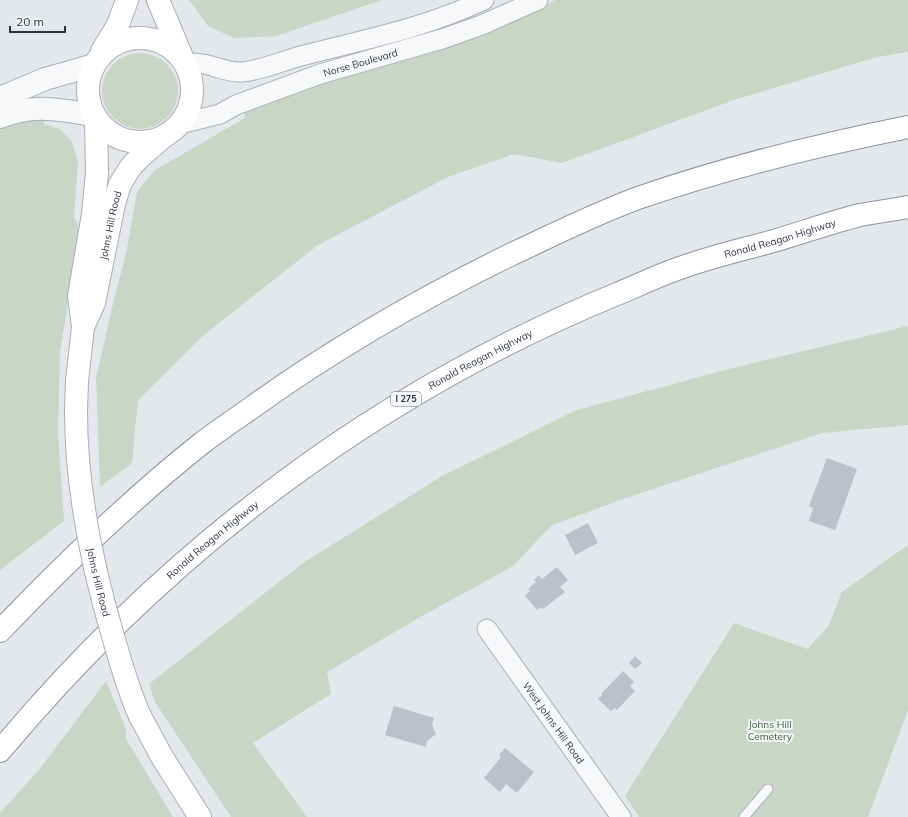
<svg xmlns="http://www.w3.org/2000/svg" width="908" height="817" font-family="Mulish,sans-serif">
<rect width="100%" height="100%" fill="#e4e7ec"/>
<g fill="#c9d6c5">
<polygon points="189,0 382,0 276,36 234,38 208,26"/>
<polygon points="555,0 908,0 908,52 877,57 734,100 562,163 514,154 448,177 318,245 204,335 138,400 132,463 100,487 96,378 114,299 126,254 137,192 155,170 245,118 244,111 278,95 519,19"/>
<circle cx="140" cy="91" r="38"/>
<polygon points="44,116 44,124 60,129 72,142 78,161 74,217 80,229 60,352 58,433 64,521 0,570 0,125"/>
<polygon points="908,326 908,425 822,433 629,497 552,525 513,566 415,620 327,672 331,694 253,743 307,817 231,817 155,702 149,684 303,563 442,476 577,410 729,369"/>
<polygon points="908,545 908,710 868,817 639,817 625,796 734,623 807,649 828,627 842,592"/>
<polygon points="106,681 126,729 126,739 173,817 0,817 0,813 38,771"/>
</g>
<g fill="#bbc0ca">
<polygon points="827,458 857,469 835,530 809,521 813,508 809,506"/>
<polygon points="588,523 598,543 575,555 565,535"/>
<polygon points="557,567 568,580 560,587 565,592 543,609 541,607 537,610 525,596 530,591 528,589 536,582 534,580 539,575 542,579"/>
<polygon points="635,656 642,663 635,669 629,663"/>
<polygon points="623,671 634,682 630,686 635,691 617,710 615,708 611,711 598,699 602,695 601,694"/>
<polygon points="394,706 434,718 432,725 436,734 427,741 426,747 385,735"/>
<polygon points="505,748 534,772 517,793 506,784 500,792 484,778 501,757 499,755"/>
</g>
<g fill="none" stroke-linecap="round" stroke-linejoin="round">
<defs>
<polyline id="service" points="744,817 768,789"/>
<g id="minor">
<path d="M185,63C191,63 197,63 203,64C216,66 229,73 242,72C262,70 282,61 301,56C363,40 425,28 484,0"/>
<path id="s1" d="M183,121L188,122L220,114L236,105L320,74L442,39L479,26L538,0"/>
<path id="s2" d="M487,629L621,817"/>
</g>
<g id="tertiary">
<polyline points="0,98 45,79 94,65"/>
<path d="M0,117C36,103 58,110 94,115"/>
</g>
<g id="secondary">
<polyline points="158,0 182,57"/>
<circle cx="140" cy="90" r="52"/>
<polyline points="102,51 118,25 127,0"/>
<polyline points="83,327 79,296 93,214 97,173 96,118"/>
<path id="s3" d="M76,411L77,381L83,327L94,303L114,204L120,184L130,168L138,159L162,138"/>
<polyline points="140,716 162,757 200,817"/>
</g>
<g id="motorway">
<path d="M0,631C64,565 130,500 202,443C219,430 237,418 254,406C335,348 420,299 510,255C553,235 596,213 641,197C728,167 818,145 908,127"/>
<path id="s4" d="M0,751C168,550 375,393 617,294C639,285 661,274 683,267C713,256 745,249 777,240C804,232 832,222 860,215C876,212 892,210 908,207"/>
</g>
</defs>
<use href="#service" stroke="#a9aeb7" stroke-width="11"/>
<use href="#minor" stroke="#a9aeb7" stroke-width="21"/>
<use href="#tertiary" stroke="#a9aeb7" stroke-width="24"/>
<use href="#secondary" stroke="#a9aeb7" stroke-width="24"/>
<use href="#motorway" stroke="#8b94a3" stroke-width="24"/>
<use href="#service" stroke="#f7f8fa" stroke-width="9"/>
<use href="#minor" stroke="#f7f8fa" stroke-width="19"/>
<use href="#tertiary" stroke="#f7f8fa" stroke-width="22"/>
<use href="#secondary" stroke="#fff" stroke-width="22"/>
<use href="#motorway" stroke="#fff" stroke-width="22"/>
<defs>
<g id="secondary-bridge">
<path id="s5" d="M76,411C76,488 91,562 113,636C121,663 128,690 140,716"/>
</g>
</defs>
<use href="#secondary-bridge" stroke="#a9aeb7" stroke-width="24" stroke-linecap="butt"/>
<use href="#secondary-bridge" stroke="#fff" stroke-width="22"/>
</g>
<g text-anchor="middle" stroke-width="4" stroke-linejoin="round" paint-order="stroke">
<rect fill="#f4f6f9" stroke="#676e7b" stroke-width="1" x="391" y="392" width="30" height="14" rx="3"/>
<g font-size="9" font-weight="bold" fill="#2b3445">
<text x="406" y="402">I 275</text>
</g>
<g font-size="10" fill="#2b3445" stroke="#f4f6f9">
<text dy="4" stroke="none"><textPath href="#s1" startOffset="188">Norse Boulevard</textPath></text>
<text dy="4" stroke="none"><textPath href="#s3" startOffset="190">Johns Hill Road</textPath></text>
<text dy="4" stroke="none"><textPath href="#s4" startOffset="948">Ronald Reagan Highway</textPath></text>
<text dy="4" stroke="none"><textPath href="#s4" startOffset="624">Ronald Reagan Highway</textPath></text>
<text dy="4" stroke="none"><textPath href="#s4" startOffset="300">Ronald Reagan Highway</textPath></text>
<text dy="4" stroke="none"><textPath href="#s5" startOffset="173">Johns Hill Road</textPath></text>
<text dy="4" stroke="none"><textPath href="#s2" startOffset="115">West Johns Hill Road</textPath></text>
</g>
<g font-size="10" fill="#3f6138" stroke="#f4f6f9">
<text x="770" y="728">Johns Hill<tspan x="770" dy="12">Cemetery</tspan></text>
</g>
</g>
<path d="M10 26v6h55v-6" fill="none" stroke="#2b3445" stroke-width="2"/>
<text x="16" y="26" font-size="12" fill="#2b3445" stroke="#f4f6f9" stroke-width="3" paint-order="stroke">20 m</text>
</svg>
